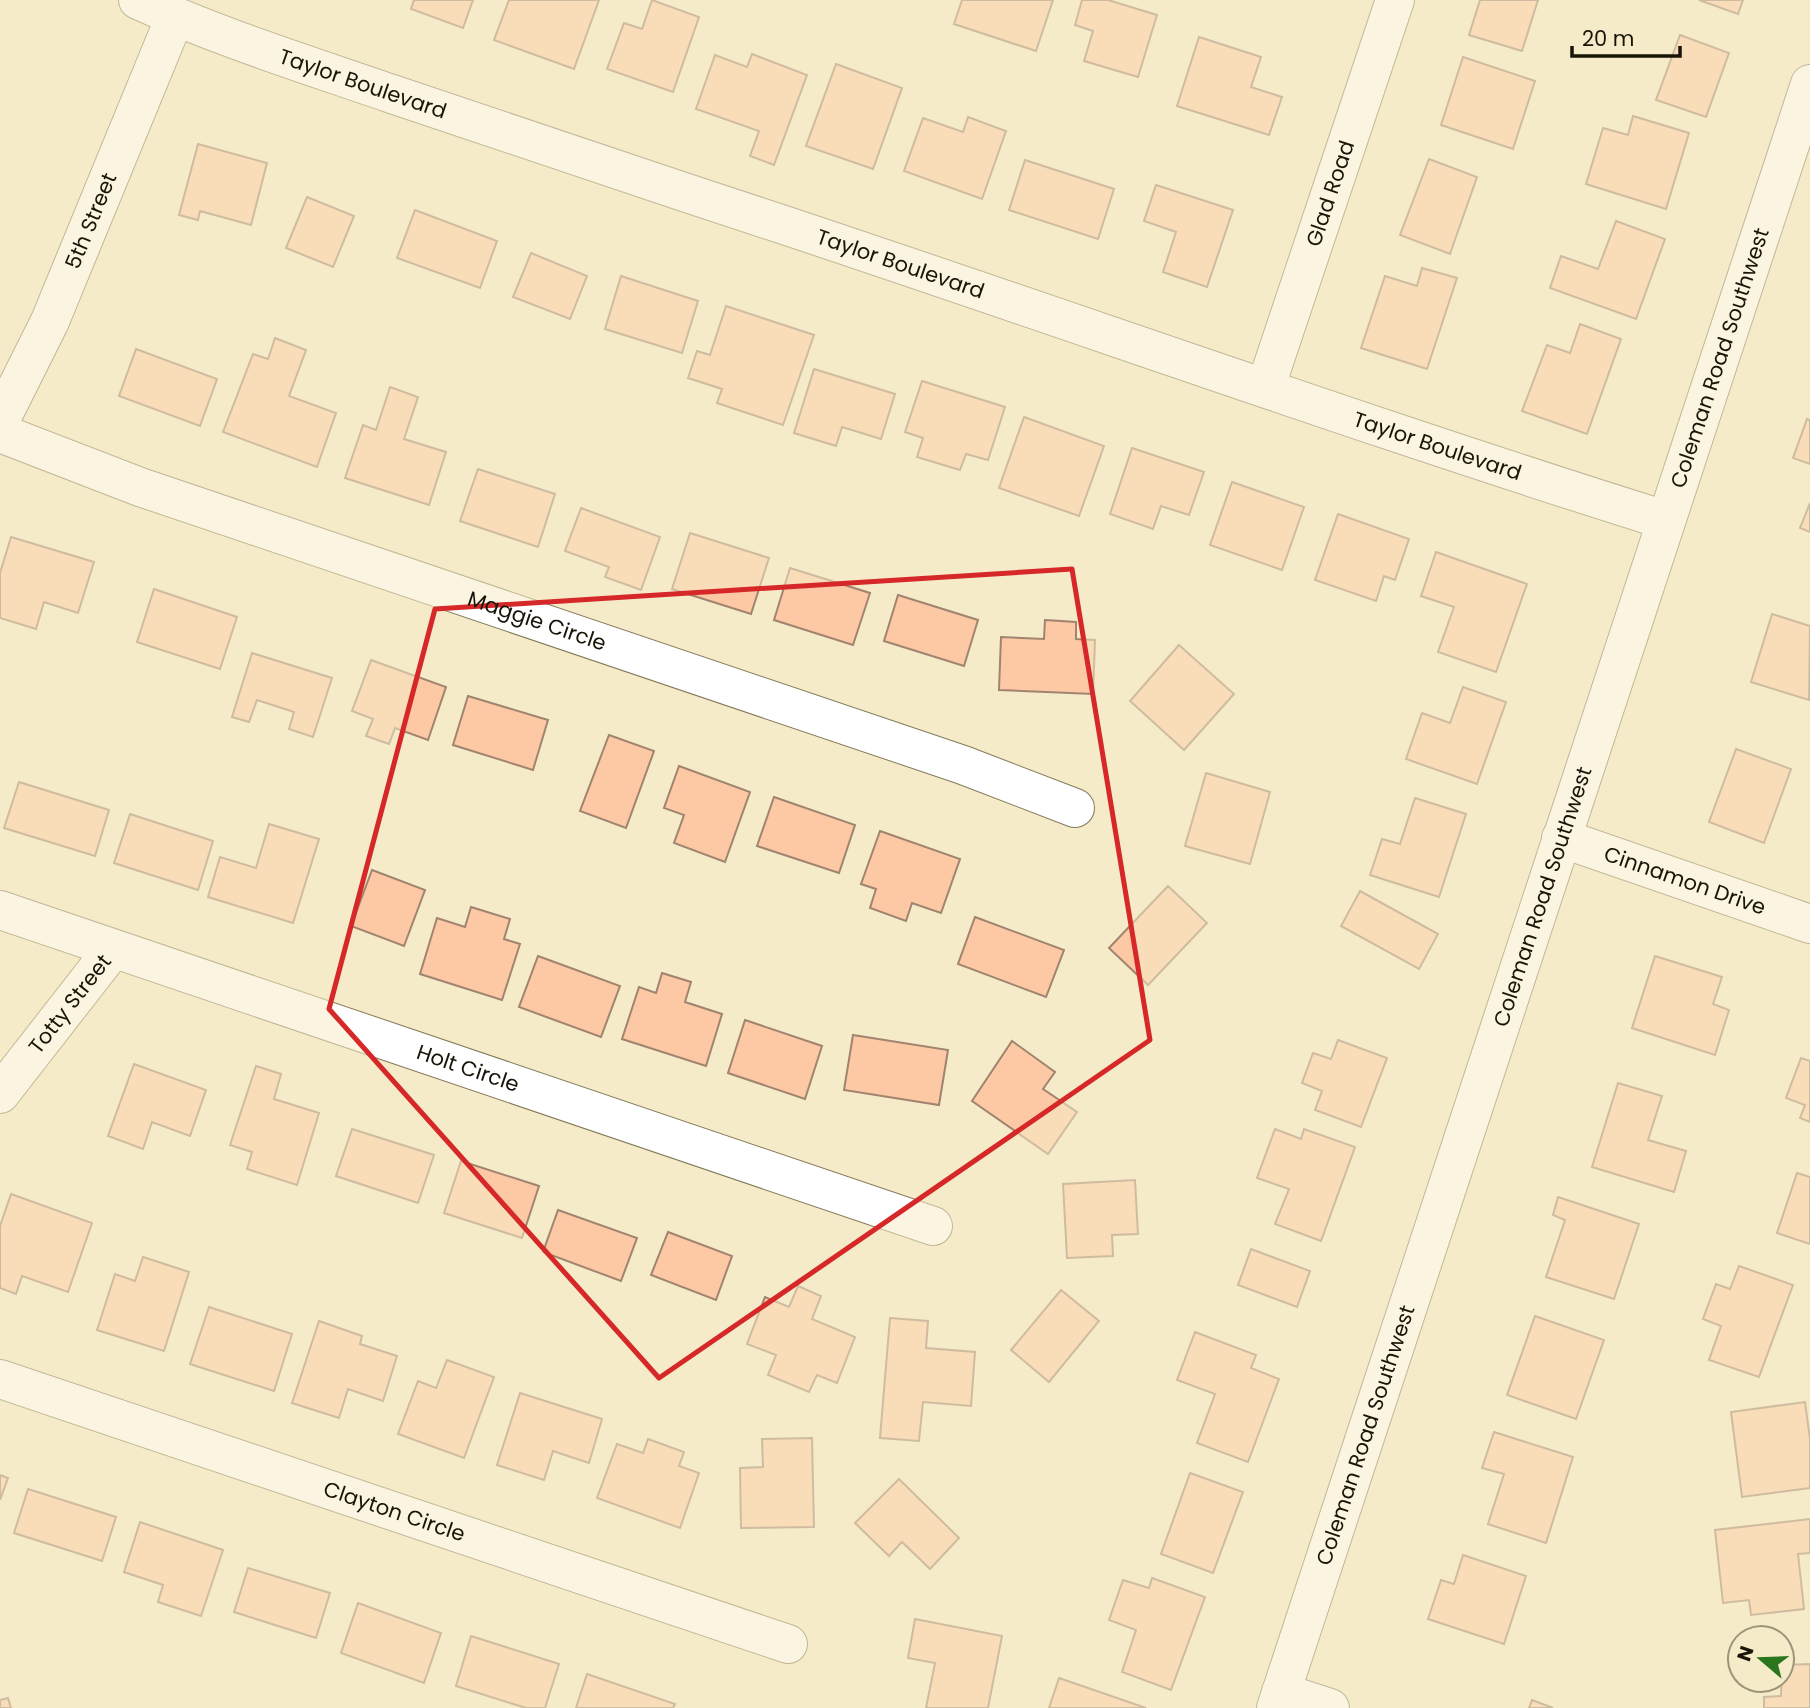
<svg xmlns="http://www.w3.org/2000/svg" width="1810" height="1708" font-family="Poppins,sans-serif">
<rect width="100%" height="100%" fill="#f5ebc8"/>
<g fill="#fcc9a4" stroke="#a1846f" stroke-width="2">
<polygon points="414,0 473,0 463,28 411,9"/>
<polygon points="509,0 599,0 574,69 494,40"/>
<polygon points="652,0 699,17 673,92 607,69 624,23 642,29"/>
<polygon points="962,0 1053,0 1036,51 954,24"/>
<polygon points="1082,0 1108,0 1157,15 1138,77 1084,61 1093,31 1075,25"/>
<polygon points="1480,0 1538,0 1522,51 1469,35"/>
<polygon points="1699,0 1743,0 1738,14"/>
<polygon points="1680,35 1729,53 1706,117 1656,100"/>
<polygon points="1199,37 1261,57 1251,87 1282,97 1269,135 1177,106"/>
<polygon points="752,54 807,75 774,165 750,156 759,131 696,109 715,55 747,67"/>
<polygon points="1463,57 1535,81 1513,149 1441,125"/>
<polygon points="836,64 902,88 873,169 806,146"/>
<polygon points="1633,116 1689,133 1666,209 1586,184 1603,128 1628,135"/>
<polygon points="968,117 1006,131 982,199 904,171 923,118 963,132"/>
<polygon points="198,144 267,163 251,225 200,211 198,220 179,215"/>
<polygon points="1429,159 1477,177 1450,254 1400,235"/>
<polygon points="1025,160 1114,189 1098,239 1009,210"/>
<polygon points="1156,185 1233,210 1207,287 1163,272 1176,232 1144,221"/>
<polygon points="307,197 354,216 333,267 286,248"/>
<polygon points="415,210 497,241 480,288 397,258"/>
<polygon points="1616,221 1665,239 1636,319 1550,288 1561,256 1598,269"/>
<polygon points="531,253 587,276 570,319 513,297"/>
<polygon points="1422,268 1457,278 1427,369 1361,348 1385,276 1417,286"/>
<polygon points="621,276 698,301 682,353 605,329"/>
<polygon points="726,306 814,335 783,425 717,403 722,389 688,378 697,351 710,355"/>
<polygon points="1580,324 1621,339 1587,434 1522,411 1547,345 1570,353"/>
<polygon points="275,338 306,350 289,396 336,413 317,467 223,432 253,354 268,359"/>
<polygon points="136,349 217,379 200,426 119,396"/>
<polygon points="814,369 895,394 881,439 842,427 836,446 794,433"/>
<polygon points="922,381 1005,407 988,460 966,454 960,470 917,457 923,438 905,432"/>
<polygon points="390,387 418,397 404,439 446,452 429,505 345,478 363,425 376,430"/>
<polygon points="1024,417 1104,446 1079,516 999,488"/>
<polygon points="1807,419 1810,420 1810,464 1793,458"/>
<polygon points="1132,448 1204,472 1189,515 1161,506 1153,529 1110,514"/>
<polygon points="478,469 555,494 538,547 460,521"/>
<polygon points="1232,482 1304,507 1282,570 1210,545"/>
<polygon points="1810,503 1810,532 1800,528"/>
<polygon points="581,508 660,537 641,590 605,577 609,567 565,551"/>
<polygon points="1338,514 1409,539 1395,580 1384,576 1376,601 1315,580"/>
<polygon points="690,533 769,558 751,614 672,589"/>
<polygon points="11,537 94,562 78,613 44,602 36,629 0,618 0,573"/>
<polygon points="1436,552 1527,584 1496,672 1438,652 1454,607 1421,596"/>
<polygon points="790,568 870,593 853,645 774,620"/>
<polygon points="154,589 237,617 220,669 137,642"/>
<polygon points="898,595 978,620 964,666 884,641"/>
<polygon points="1772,614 1810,626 1809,700 1751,682"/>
<polygon points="1045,620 1076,622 1076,639 1095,640 1093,694 999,690 1001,637 1044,639"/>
<polygon points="1179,645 1234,694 1184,750 1130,701"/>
<polygon points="252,653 332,678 313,737 289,729 294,712 257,700 249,722 232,717"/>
<polygon points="371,660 446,687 428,740 395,728 389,744 366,736 373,719 352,711"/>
<polygon points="1463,687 1506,702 1477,784 1406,759 1422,713 1450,723"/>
<polygon points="468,696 548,720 533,770 453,745"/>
<polygon points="609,735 654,751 626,828 580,811"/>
<polygon points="1736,749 1791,769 1764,843 1709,822"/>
<polygon points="679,766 750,792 725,862 674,843 684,815 664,808"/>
<polygon points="1206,773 1270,792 1250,864 1185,846"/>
<polygon points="19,782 109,810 95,856 4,828"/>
<polygon points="774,797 855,825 839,873 757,846"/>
<polygon points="1415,798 1466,814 1439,897 1370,875 1382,839 1400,844"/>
<polygon points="130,814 213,841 198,890 114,863"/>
<polygon points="269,824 319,839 293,923 208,897 220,857 256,868"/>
<polygon points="880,831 960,859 941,913 912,903 906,921 870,908 876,889 861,884"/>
<polygon points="372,870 425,890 404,946 351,926"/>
<polygon points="1168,886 1207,923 1148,985 1109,948"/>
<polygon points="1360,891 1438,934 1419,969 1341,926"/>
<polygon points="471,907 510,919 504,939 520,944 502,1000 420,974 437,918 465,927"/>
<polygon points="975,917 1064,950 1046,997 958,964"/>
<polygon points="538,956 620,986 601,1037 519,1007"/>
<polygon points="1655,956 1722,977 1713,1004 1729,1010 1715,1055 1632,1028"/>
<polygon points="662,973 691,982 685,1002 722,1014 706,1066 622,1039 639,987 656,993"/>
<polygon points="745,1020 822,1046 805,1099 728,1073"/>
<polygon points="853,1035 948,1050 939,1105 844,1090"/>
<polygon points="1338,1040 1387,1058 1361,1127 1315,1110 1322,1091 1302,1083 1313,1053 1331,1059"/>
<polygon points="1012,1041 1055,1072 1043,1089 1077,1112 1048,1154 972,1101"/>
<polygon points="1801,1058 1810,1061 1810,1122 1800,1118 1805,1105 1786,1098"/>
<polygon points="134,1064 206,1090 190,1136 152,1122 143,1149 108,1136"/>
<polygon points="256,1066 281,1074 274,1099 319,1113 297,1185 247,1169 252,1152 230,1145"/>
<polygon points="1618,1083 1662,1096 1648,1140 1686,1151 1674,1192 1592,1167"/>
<polygon points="352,1129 434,1155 418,1203 336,1176"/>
<polygon points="1275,1129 1301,1139 1304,1129 1355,1147 1321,1241 1275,1224 1289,1189 1257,1178"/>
<polygon points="461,1161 539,1186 522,1238 444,1213"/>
<polygon points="1797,1173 1810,1177 1810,1244 1777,1233"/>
<polygon points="1135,1180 1138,1234 1112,1235 1113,1256 1067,1258 1063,1184"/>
<polygon points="11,1194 92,1223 68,1292 22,1276 16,1294 0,1288 0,1226"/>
<polygon points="1558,1197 1639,1224 1614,1299 1546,1277 1565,1220 1553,1215"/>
<polygon points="558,1210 637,1238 621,1281 543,1252"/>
<polygon points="668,1232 732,1256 716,1300 651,1275"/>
<polygon points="1251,1249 1310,1271 1297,1307 1238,1285"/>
<polygon points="143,1257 189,1272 164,1351 97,1330 115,1274 135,1281"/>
<polygon points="1739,1266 1793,1285 1759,1377 1709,1360 1721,1326 1703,1319 1716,1284 1730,1289"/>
<polygon points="798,1286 821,1296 812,1319 855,1337 837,1383 817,1375 809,1392 768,1375 776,1355 747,1344 765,1297 789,1307"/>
<polygon points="1061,1290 1099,1321 1049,1382 1011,1350"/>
<polygon points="209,1307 292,1334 274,1391 190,1364"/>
<polygon points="1535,1316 1604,1340 1576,1419 1507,1395"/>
<polygon points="890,1318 928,1321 926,1348 975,1352 971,1406 923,1402 919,1441 880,1438"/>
<polygon points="319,1321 362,1336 360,1344 397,1356 383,1401 348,1389 339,1418 292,1403"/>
<polygon points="1195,1332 1256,1355 1251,1368 1279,1379 1248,1462 1197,1443 1215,1394 1177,1380"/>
<polygon points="447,1360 494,1377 464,1458 398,1434 418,1381 436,1388"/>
<polygon points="520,1393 602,1419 589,1463 553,1451 544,1480 497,1465"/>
<polygon points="1805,1402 1810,1439 1810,1488 1742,1497 1731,1412"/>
<polygon points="1494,1432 1573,1457 1546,1543 1488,1524 1504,1474 1482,1468"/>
<polygon points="812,1438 814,1527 741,1528 740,1468 763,1467 762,1439"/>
<polygon points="648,1439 684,1452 679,1466 699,1473 680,1528 597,1498 617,1444 643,1453"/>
<polygon points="1190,1473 1243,1492 1213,1573 1161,1554"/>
<polygon points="0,1475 8,1478 0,1500"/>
<polygon points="899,1479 959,1538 930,1569 902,1542 889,1556 855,1523"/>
<polygon points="28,1489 116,1517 102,1561 14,1533"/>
<polygon points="1810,1519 1810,1553 1798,1554 1804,1609 1751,1615 1749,1600 1723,1603 1715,1530"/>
<polygon points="140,1522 223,1550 201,1616 158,1602 163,1585 124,1572"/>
<polygon points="1463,1555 1526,1576 1504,1644 1428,1619 1441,1580 1454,1584"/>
<polygon points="248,1568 330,1593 316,1638 234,1612"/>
<polygon points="1152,1578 1205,1597 1171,1690 1122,1672 1136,1630 1109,1620 1123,1580 1149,1588"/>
<polygon points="358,1603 441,1633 424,1683 341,1653"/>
<polygon points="915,1619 1002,1636 988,1708 926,1708 935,1663 908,1658"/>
<polygon points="471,1636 559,1664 545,1708 526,1708 456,1686"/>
<polygon points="1810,1664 1810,1708 1764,1708 1764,1697 1781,1696 1782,1665"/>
<polygon points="587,1674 675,1704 673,1708 576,1708"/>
<polygon points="1059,1678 1146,1708 1049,1708"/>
<polygon points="8,1698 11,1708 0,1708 0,1700"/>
<polygon points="1532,1700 1553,1708 1529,1708"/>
</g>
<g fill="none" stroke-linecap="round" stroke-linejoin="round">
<defs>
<g id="minor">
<path id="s1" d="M138,0C219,37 305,64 389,93C519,137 650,181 781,224C1076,322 1368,427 1665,520"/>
<path id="s2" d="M1266,386L1395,0"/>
<path id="s3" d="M0,421L50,321L175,17"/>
<path id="s4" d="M0,433L140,487L963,765L1075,808"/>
<path id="s5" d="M1561,838L1810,924"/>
<path id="s6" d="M0,910L933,1226"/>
<path id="s7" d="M0,1094L113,949"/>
<path id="s8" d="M0,1379L788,1644"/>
<polyline points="1281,1692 1330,1708"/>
<path id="s9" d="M1276,1708L1810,84"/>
</g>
</defs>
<use href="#minor" stroke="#837a5a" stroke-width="40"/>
<use href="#minor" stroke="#fff" stroke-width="38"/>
</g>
<path d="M0 0H1810V1708H0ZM1072,569L1150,1040L659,1378L329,1009L435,609Z" fill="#f5ebc8" fill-opacity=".55" fill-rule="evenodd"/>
<path fill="none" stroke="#d62828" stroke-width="5" stroke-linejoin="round" d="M1072,569L1150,1040L659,1378L329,1009L435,609Z"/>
<g text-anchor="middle" stroke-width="5" stroke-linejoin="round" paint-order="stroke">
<g font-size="21" fill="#181408" stroke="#f5ebc8">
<text dy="7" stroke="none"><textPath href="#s1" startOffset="240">Taylor Boulevard</textPath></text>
<text dy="7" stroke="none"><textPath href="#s2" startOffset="203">Glad Road</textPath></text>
<text dy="7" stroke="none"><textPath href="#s3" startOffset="220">5th Street</textPath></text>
<text dy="7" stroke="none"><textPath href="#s1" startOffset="807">Taylor Boulevard</textPath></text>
<text dy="7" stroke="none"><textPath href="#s9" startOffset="1421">Coleman Road Southwest</textPath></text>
<text dy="7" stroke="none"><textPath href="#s1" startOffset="1374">Taylor Boulevard</textPath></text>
<text dy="7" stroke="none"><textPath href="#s4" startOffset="569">Maggie Circle</textPath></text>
<text dy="7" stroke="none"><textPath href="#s5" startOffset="131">Cinnamon Drive</textPath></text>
<text dy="7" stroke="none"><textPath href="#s9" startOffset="854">Coleman Road Southwest</textPath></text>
<text dy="7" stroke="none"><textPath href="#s7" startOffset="114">Totty Street</textPath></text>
<text dy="7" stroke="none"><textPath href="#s6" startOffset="494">Holt Circle</textPath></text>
<text dy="7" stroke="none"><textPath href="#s9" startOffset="287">Coleman Road Southwest</textPath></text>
<text dy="7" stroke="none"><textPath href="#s8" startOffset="416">Clayton Circle</textPath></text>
</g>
</g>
<g transform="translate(1761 1659) rotate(289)"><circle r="33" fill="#f5ebc8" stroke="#9d957b" stroke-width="2"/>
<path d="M0-5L12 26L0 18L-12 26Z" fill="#29761d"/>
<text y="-10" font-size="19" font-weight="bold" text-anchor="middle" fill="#181408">N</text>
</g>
<path d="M1572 46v10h108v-10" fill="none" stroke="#181408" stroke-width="3.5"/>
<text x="1582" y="46" font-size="21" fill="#181408" stroke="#f5ebc8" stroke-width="5" paint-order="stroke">20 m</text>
</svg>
